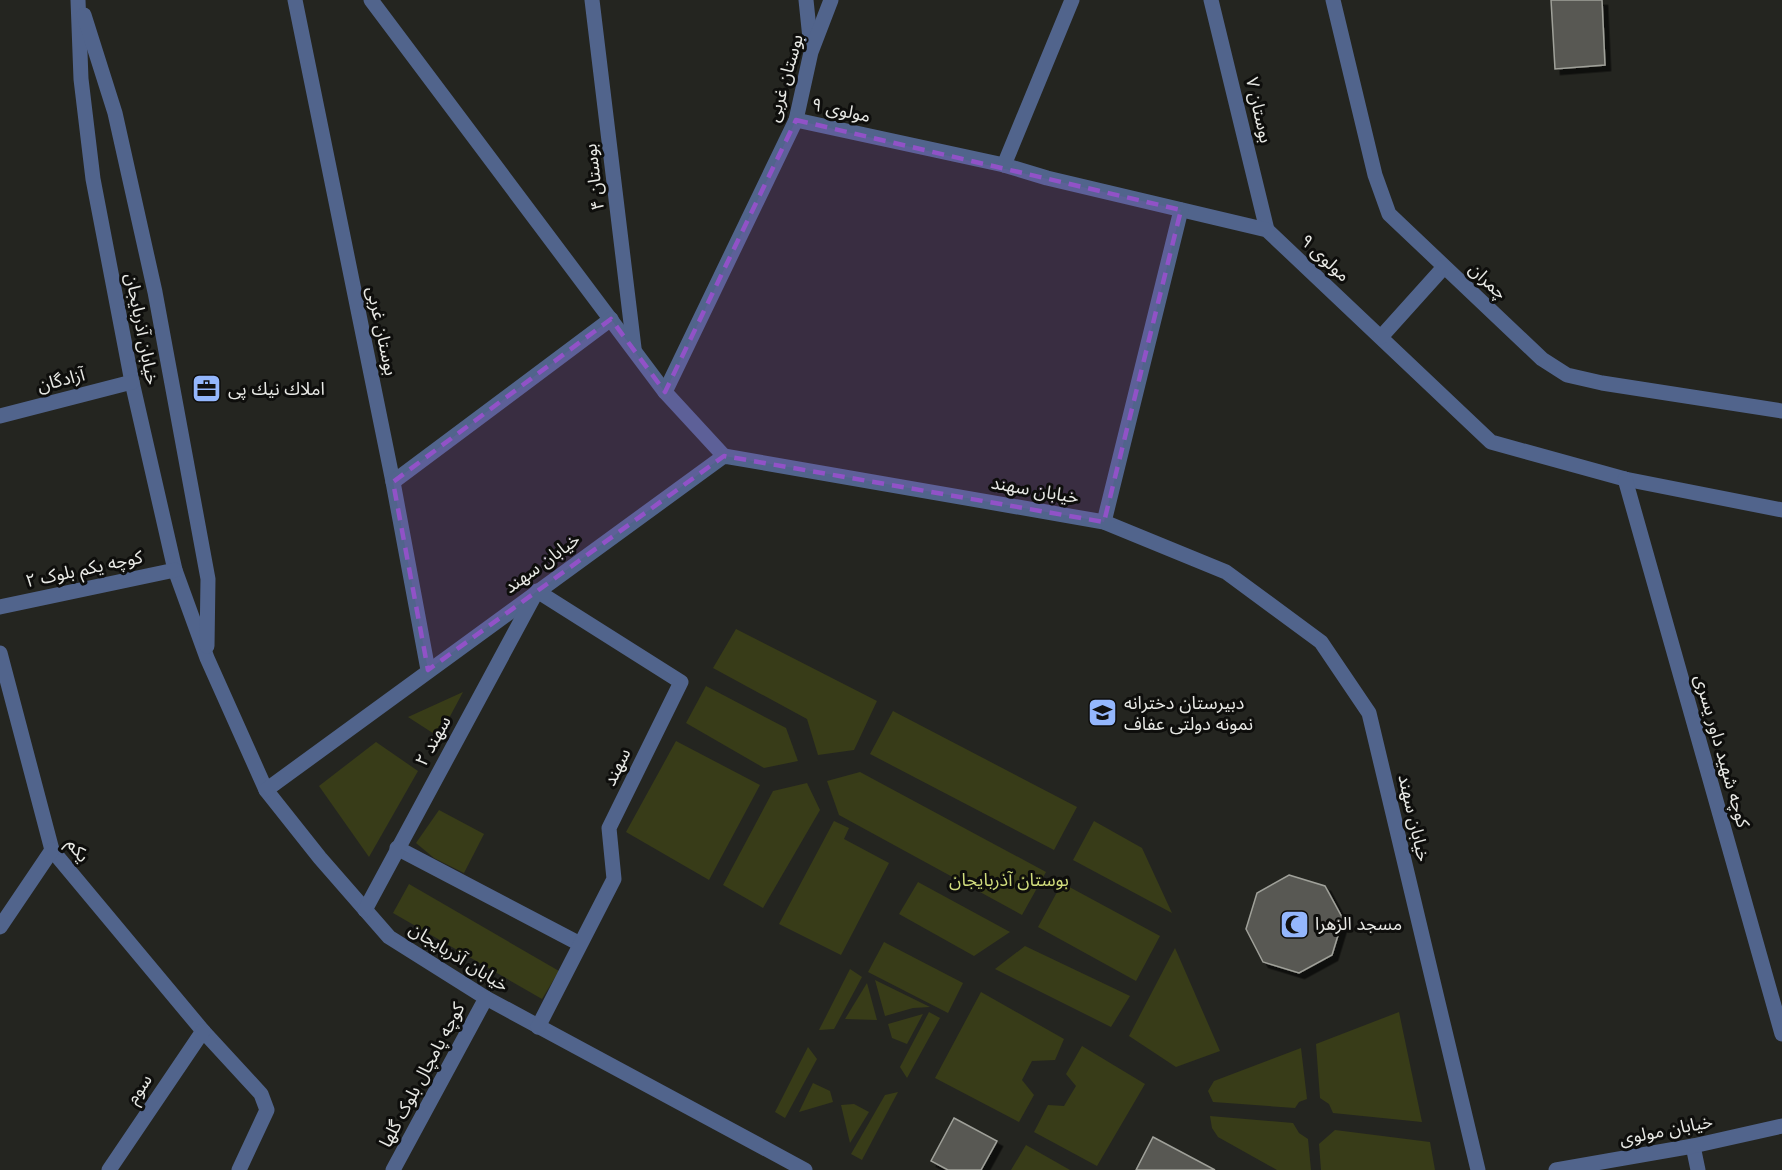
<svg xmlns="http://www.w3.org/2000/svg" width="1782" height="1170" font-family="'DM Sans','Noto Sans Arabic',sans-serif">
<defs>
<filter id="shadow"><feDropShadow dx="5.5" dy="5.5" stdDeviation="0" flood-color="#0009"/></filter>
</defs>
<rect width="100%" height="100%" fill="#242520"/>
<g fill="#383c18">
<polygon points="736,629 877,701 854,750 818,755 807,719 713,668"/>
<polygon points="706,686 786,728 798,761 764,768 686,723"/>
<polygon points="463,692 439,737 408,717"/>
<polygon points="893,711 1077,807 1054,850 870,754"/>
<polygon points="676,741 760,785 709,880 626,832"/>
<polygon points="376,742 418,771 369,857 319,786"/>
<polygon points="860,772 1046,872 1022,915 839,815 827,781"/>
<polygon points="807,783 820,810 763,908 723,885 773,791"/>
<polygon points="439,810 484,834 464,873 434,858 416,843"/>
<polygon points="834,821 849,828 844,839 889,863 841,955 779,924"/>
<polygon points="1094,821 1142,848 1172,913 1073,860"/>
<polygon points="918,882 1010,932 974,956 899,914"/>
<polygon points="1062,883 1160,936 1136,981 1038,927"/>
<polygon points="409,884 559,971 542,999 393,913"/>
<polygon points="884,942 963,983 948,1013 868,972"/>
<polygon points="1025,946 1130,996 1111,1027 995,969"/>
<polygon points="1175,948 1220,1051 1176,1067 1129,1036"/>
<polygon points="850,969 862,977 834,1029 819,1030"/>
<polygon points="875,980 930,1007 913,1008 885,1016"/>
<polygon points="867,983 877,1020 845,1019"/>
<polygon points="981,992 1064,1039 1055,1060 1032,1061 1022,1080 1034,1095 1019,1122 935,1078"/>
<polygon points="929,1012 940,1018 907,1078 900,1067"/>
<polygon points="1399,1012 1422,1122 1333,1113 1329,1104 1320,1098 1316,1044"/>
<polygon points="923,1014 907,1044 892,1038 888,1024"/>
<polygon points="1082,1046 1145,1084 1097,1166 1034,1132 1048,1105 1064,1106 1076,1086 1066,1074"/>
<polygon points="808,1047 817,1059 785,1118 775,1112"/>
<polygon points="1301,1048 1307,1099 1299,1102 1295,1108 1213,1102 1208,1091 1214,1081"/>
<polygon points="813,1083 830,1091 833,1102 799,1112"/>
<polygon points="898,1092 862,1160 851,1154 885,1095"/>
<polygon points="854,1104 869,1112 850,1143 841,1105"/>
<polygon points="1210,1116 1293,1123 1299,1133 1308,1139 1311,1170 1277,1170 1218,1137 1212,1128"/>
<polygon points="1335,1130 1430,1142 1435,1170 1321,1170 1319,1144"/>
<polygon points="1026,1145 1070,1170 1011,1170"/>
</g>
<g fill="#585953" stroke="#a0a19a" stroke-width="1.5" filter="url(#shadow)">
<polygon points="1551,0 1602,0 1605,65 1555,69"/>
<polygon points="1289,875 1325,886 1343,919 1332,955 1299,973 1263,962 1246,929 1257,893"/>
<polygon points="954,1118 997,1141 981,1170 948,1170 931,1161"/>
<polygon points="1153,1137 1215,1170 1136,1170"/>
</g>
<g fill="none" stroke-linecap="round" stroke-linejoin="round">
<g stroke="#51648c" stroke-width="15">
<polyline points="78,0 81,79 93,179 132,382 175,570 207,658 266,790 320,858 389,937 486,998 805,1170"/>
<polyline points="295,0 393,482 428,670"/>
<polyline points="371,0 665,392 724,456"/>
<polyline points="592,0 634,348"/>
<polyline points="806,0 811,48"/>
<polyline points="1211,0 1267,230"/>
<polyline points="1333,0 1375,175 1389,214 1542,359 1567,375 1602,383 1782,411"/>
<polyline points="84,15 115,113 155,292 208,579 207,646"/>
<polyline points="796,120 1004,165 1047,178 1267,230 1491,442 1625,479 1782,510"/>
<polyline points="1004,165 1072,0"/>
<polyline points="1381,337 1444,267"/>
<polyline points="665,392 796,120 811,52 831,0"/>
<polyline points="0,416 132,382"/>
<polyline points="1625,479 1782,1034"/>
<polyline points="393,482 611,319"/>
<polyline points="1104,522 1181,210"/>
<polyline points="0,607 175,570"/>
<polyline points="0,653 52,850 203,1031 261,1094 267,1110 239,1170"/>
<polyline points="266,790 724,456 1104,522 1226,572 1321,642 1369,713 1478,1170"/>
<polyline points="397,848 580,944"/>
<polyline points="365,910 537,591 681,682 609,828 614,879 538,1027"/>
<polyline points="0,927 52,850"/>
<polyline points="1693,1146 1698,1170"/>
<polyline points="109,1170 203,1031"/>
<polyline points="393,1170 486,998"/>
<polyline points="1556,1170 1693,1146 1782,1126"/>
</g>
</g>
<path fill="#9152c7" fill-opacity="0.2" stroke="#9152c7" stroke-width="4.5" stroke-dasharray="12 8" stroke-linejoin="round" d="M796,120L1181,210L1104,522L724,456L428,670L393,482L611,319L665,392Z"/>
<defs>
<symbol id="office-square" viewBox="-11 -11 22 22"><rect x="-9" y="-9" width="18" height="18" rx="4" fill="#94b7fd" stroke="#0e0e0c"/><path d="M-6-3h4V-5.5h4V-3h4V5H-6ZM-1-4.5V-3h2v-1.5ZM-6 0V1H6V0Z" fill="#111"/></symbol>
<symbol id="school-square" viewBox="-11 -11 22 22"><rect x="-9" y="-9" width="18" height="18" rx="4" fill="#94b7fd" stroke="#0e0e0c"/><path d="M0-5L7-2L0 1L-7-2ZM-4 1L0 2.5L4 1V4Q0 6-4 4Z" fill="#111"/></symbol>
<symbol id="mosque-square" viewBox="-11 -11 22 22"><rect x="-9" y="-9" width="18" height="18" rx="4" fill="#94b7fd" stroke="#0e0e0c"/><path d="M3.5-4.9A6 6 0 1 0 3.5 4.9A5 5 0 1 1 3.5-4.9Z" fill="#111"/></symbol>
</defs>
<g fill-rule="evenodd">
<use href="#office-square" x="190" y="372" width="33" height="33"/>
<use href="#school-square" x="1086" y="696" width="33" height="33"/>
<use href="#mosque-square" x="1278" y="908" width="33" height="33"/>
</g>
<g text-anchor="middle" stroke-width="6" stroke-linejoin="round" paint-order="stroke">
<g font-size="18" fill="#e8e9e5" stroke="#0e0e0c">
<text transform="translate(785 78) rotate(-74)" y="6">بوستان غربی</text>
<text transform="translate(841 110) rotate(12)" y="6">مولوی ۹</text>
<text transform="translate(1259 110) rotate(77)" y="6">بوستان ۷</text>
<text transform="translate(594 177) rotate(-97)" y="6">بوستان ۴</text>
<text transform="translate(1325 258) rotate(43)" y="6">مولوی ۹</text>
<text transform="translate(1488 281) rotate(43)" y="6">چمران</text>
<text transform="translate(142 329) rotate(79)" y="6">خیابان آذربایجان</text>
<text transform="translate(382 331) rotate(78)" y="6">بوستان غربی</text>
<text transform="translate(61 380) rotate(-14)" y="6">آزادگان</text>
<text transform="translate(1035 490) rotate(10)" y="6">خیابان سهند</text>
<text transform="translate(542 563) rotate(-36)" y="6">خیابان سهند</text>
<text transform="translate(84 569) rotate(-12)" y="6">کوچه یکم بلوک ۲</text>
<text transform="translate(433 741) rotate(-61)" y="6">سهند ۲</text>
<text transform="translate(1722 751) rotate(74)" y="6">کوچه شهید داور یسری</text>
<text transform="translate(617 767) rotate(-64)" y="6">سهند</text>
<text transform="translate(1414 818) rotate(77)" y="6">خیابان سهند</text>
<text transform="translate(78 850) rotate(53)" y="6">یکم</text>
<text transform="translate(459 957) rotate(32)" y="6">خیابان آذربایجان</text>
<text transform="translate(422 1075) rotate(-62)" y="6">کوچه پامچال بلوک گلها</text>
<text transform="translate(139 1089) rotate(-56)" y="6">سوم</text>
<text transform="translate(1666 1130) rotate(-11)" y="6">خیابان مولوی</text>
</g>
<g font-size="18" fill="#e8e9e5" stroke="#0e0e0c" text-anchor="start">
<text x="228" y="395">املاك نيك پى</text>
<text x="1124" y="709">دبیرستان دخترانه<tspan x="1124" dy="21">نمونه دولتی عفاف</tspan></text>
<text x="1315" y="930">مسجد الزهرا</text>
</g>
<g font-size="18" fill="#d1dd7d" stroke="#0e0e0c">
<text x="1009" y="886">بوستان آذربایجان</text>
</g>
</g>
</svg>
